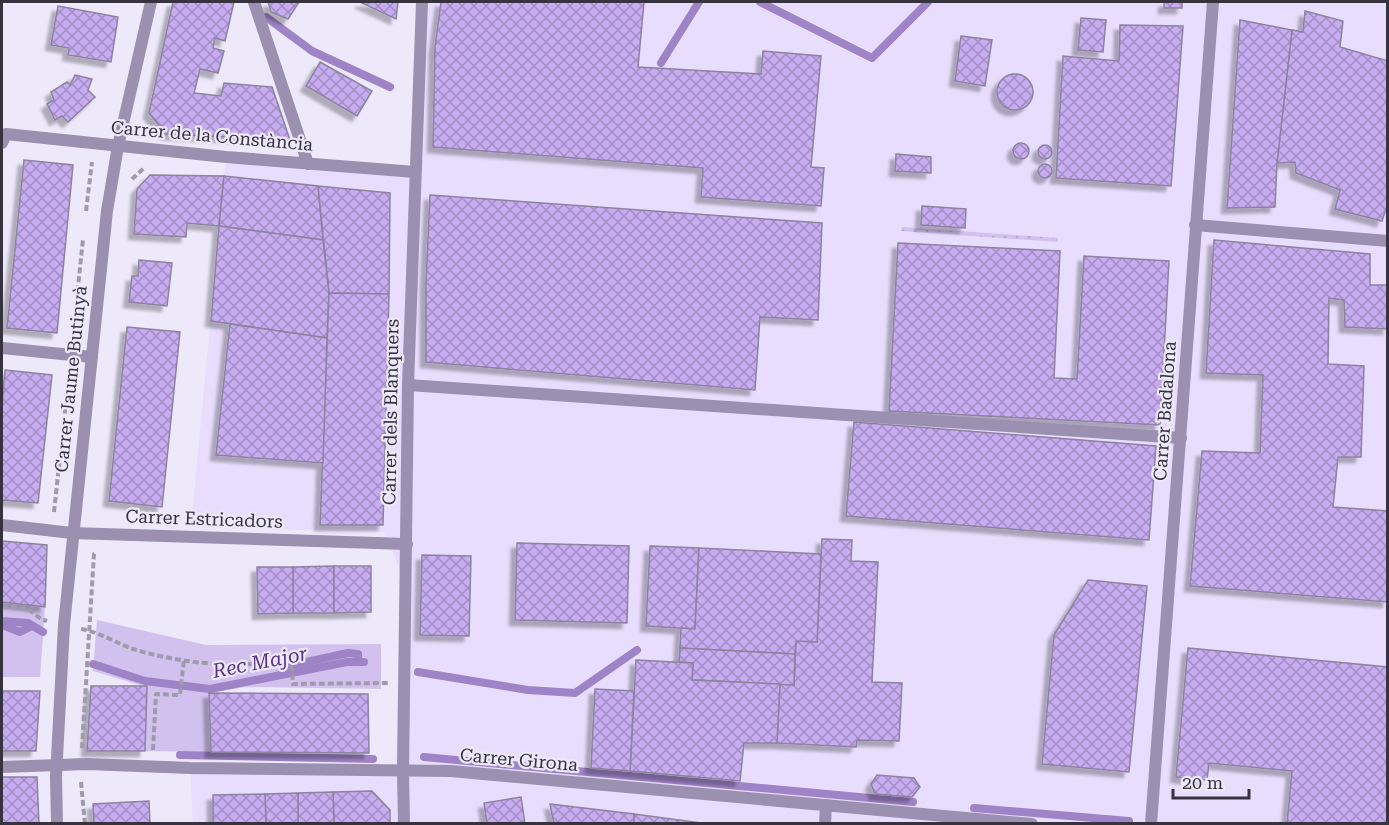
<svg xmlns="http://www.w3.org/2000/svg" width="1389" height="825" font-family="'Roboto Serif',serif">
<defs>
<pattern id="grass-dots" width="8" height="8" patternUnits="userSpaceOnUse" patternTransform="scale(1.5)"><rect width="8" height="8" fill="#d2c1ef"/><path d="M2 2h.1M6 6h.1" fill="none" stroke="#b5a6ce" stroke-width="1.8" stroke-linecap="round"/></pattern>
<pattern id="building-cross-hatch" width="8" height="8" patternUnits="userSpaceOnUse" patternTransform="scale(1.5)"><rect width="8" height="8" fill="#c7acf2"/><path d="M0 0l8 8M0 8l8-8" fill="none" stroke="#a28dc5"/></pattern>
<filter id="shadow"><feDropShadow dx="-5.5" dy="5.5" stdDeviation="1.5" flood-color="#0004"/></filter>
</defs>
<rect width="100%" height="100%" fill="#eee8fb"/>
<polygon fill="#e8ddfc" points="422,2 1387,2 1387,823 193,824 190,768 396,768 401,572 384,532 191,527 226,157 415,172"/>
<polygon fill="url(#grass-dots)" points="902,227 1058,238 1058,242 901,231"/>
<g fill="#d2c1ef">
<polygon points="2,602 45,607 40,677 2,677"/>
<polygon points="97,620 206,645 381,644 381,689 246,687 209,693 211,752 145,751 147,687 93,671"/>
</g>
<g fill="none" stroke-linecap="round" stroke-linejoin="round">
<g stroke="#9e83c7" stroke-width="8">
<polyline points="760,2 872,58 928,2"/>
<polyline points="266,17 312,51 390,87"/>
<polyline points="661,63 699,2"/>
<polyline points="2,621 28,623 43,632"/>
<polyline points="2,625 20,632 32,626"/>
<polyline points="93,664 145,681 210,689 347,662 364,662"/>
<polyline points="418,672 528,690 575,693 637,650"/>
<polyline points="281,673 288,666 348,653 358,654 358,662"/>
<polyline points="180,755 373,759"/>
<polyline points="424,757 913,802"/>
<polyline points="974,808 1129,821"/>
</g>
</g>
<g fill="url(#building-cross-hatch)" stroke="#8d839f" stroke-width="1.5" filter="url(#shadow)">
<polygon points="173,2 234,2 225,41 215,38 213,48 224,51 218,73 200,69 194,93 221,96 224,83 272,87 290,140 166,134 149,113"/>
<polygon points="268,2 299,2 288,19 271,12"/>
<polygon points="360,2 398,2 396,19"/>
<polygon points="441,2 644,2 638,67 761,74 763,51 821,56 811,167 824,168 821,206 701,197 703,168 433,147 435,47"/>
<rect x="1164" y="2" width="18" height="6"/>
<polygon points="58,6 118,17 111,62 68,55 69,48 51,45"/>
<polygon points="1305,11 1343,21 1340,47 1388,61 1388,203 1382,221 1335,209 1340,190 1296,173 1295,162 1277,163 1292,30 1303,32"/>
<polygon points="1081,18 1106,20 1103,52 1078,50"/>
<polygon points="1240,20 1292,30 1277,163 1275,207 1227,208"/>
<polygon points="1120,25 1183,26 1171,186 1056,178 1063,56 1119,61"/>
<polygon points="961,36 992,40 985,86 955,81"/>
<polygon points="320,62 372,91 357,116 306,86"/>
<circle cx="1015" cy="92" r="18"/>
<polygon points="75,75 92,79 88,90 95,97 68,122 62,116 55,120 47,104 54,100 51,92 67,82 70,85"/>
<circle cx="1021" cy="151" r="8"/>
<circle cx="1045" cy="152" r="7"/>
<polygon points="896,154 931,157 931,173 895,171"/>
<polygon points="24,160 73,165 57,333 7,328"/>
<circle cx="1045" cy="171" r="7"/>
<polygon points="150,175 224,176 219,226 187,223 186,237 134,234 137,189"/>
<polygon points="224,176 318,186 323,240 219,226"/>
<polygon points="318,186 390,193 389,294 329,293"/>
<polygon points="430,195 822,223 818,320 760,317 755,390 426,362 426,283"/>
<polygon points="922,206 966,209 965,228 921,225"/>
<polygon points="219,226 323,240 329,293 327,338 211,321"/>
<polygon points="1214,240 1370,254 1370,285 1388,285 1388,329 1345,327 1344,300 1329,298 1328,364 1364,366 1361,457 1338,457 1333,507 1388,511 1388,602 1190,586 1202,451 1260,453 1263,375 1206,373"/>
<polygon points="898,243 1060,251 1054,378 1077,379 1084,256 1169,261 1160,425 889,411"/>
<polygon points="139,260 172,263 167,306 129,302 132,276 138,276"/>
<polygon points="329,293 389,294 383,525 320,525"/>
<polygon points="230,324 327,338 323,463 216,455"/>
<polygon points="127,327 180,332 162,507 109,501"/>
<polygon points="5,370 52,375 38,503 2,500 2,407"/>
<polygon points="854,422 1156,446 1149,540 846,516"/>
<polygon points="822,539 852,540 851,561 878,562 872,682 902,683 899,741 857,740 856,747 777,743 780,684 794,685 796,641 817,642"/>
<polygon points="2,541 47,545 45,607 2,602"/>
<polygon points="517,543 629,546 627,623 515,620"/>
<polygon points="650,546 699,548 695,629 646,626"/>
<polygon points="699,548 821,554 817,642 796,641 795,654 680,648 681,628 695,629"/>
<polygon points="422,555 471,556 469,636 420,635"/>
<polygon points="334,566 334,613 293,613 293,567"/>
<polygon points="334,566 371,566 371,612 334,613"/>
<polygon points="257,567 293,567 293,613 258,614"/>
<polygon points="1088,580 1147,586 1129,772 1042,764 1054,635"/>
<polygon points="680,648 795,654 794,685 692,680 693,663 679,662"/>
<polygon points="1188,648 1388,667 1388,824 1287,824 1292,771 1209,763 1207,780 1176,777"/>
<polygon points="636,660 693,663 692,680 780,684 777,743 744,743 740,781 630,771"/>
<polygon points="91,686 147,686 145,751 87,751"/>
<polygon points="595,689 634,691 630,771 591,768"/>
<polygon points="2,691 40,691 36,751 2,751"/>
<polygon points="209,693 368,694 369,753 211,752"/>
<polygon points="877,775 914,778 920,787 912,797 875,794 871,784"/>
<polygon points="2,777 37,777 39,824 2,824"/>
<polygon points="372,791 390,810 390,824 334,824 333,792"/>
<polygon points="333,792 334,824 298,824 298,793"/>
<polygon points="298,793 298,824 266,824 265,794"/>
<polygon points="265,794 266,824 213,824 213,795"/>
<polygon points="521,797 525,824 487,824 484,803"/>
<polygon points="149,801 150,824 94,824 93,804"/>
<polygon points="550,804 634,814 634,824 554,824"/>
<polygon points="634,814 709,824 634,824"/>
</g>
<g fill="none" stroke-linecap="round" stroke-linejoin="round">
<g stroke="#a09aaa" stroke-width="4" stroke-dasharray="6 3" stroke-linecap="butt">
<polyline points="132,179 144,168"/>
<polyline points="86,211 92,162"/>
<polyline points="73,336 83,239"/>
<polyline points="54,512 69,374"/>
<polyline points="2,606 28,609 41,619 47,621"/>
<path d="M81,629C99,632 116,643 133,649C169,660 211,666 249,664C263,663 277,659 291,656L293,684L388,683"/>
<polyline points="82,748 94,554 96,553"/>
<polyline points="153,750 156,694 180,695 184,659"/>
<polyline points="81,782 85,824"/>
</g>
<g stroke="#9b90af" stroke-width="12">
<polyline points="254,2 308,164"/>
<polyline points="408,385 1181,438"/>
</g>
<polyline stroke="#9b90af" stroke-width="12" points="2,348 92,357"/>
<g stroke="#9b90af" stroke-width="12">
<polyline points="2,143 6,134 226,157 415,172"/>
<polyline points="1195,225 1388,241"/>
<polyline points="2,525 72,533 407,544"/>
<polyline points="2,767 87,764 190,768 451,771 1032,824"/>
<polyline points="57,824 56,777 64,625 107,211 118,146 151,2"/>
<polyline points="404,824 403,772 408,385 422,2"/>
<polyline points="825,824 826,805"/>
<polyline points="1151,824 1213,2"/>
</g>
</g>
<g text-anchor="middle" stroke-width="4.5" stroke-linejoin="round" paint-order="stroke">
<g font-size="18" fill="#36323e" stroke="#eee8fb">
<text transform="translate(212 136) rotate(5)" y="6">Carrer de la Constància</text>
<text transform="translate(71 379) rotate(-84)" y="6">Carrer Jaume Butinyà</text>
<text transform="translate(1165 411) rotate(-86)" y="6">Carrer Badalona</text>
<text transform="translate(391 412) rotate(-89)" y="6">Carrer dels Blanquers</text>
<text transform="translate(204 519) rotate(2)" y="6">Carrer Estricadors</text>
<text transform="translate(519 760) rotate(5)" y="6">Carrer Girona</text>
</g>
<g font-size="20" font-style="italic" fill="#573283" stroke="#eee8fb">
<text transform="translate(260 662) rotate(-11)" y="7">Rec Major</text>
</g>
</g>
<rect width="1389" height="825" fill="none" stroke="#36323e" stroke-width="6"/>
<path d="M1173 789v9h76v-9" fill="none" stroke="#36323e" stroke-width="3"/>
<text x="1182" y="789" font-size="18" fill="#36323e" stroke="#eee8fb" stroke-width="4.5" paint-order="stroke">20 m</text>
</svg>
